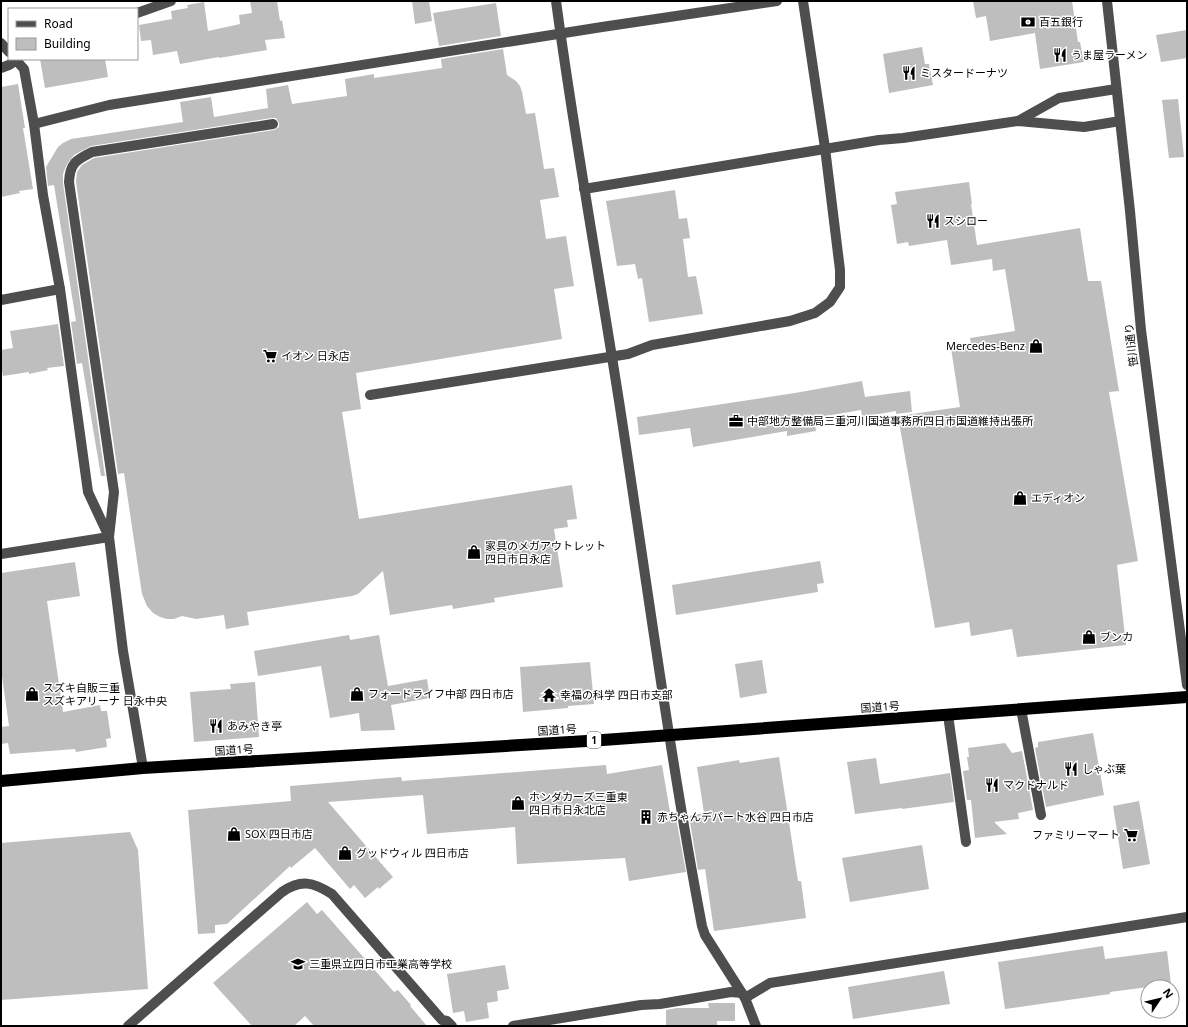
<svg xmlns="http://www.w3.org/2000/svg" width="1188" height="1027" font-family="'Noto Sans','Noto Sans JP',sans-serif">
<rect width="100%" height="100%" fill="#fff"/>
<g fill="#bebebe">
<polygon points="250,1 277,1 280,21 282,20 285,38 265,40 267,50 219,58 219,57 180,64 177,51 153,55 151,40 141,41 139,25 172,19 171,11 188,8 187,5 204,2 208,31 240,24 239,15 252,13"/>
<polygon points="412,1 429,1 432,21 415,24"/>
<polygon points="973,1 1072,1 1078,42 1080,42 1084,62 1040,69 1035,33 990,41 986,16 976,18"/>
<polygon points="496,3 501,36 439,46 433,13"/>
<polygon points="1187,30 1187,58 1161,62 1156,35"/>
<polygon points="922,47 925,64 929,64 933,85 889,93 883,54"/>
<polygon points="503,49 507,75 516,81 520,86 522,92 526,114 535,113 544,169 554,168 559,197 540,200 546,239 566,236 574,286 554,289 562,339 356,373 361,409 342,412 359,519 572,485 577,519 567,520 568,527 554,529 563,587 494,598 495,602 453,609 452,605 390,615 383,571 358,594 352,596 247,612 249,625 226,629 224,615 196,619 182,616 174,619 167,619 160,617 153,613 147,606 142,594 124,473 118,474 76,182 77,172 82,165 94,158 274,130 279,127 279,123 276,118 272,118 91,146 74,155 67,164 63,174 63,183 105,476 101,476 82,363 77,364 71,322 76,321 54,185 48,186 46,167 58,147 63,143 71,139 183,122 180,102 211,97 214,117 268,108 266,89 288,85 292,104 347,96 345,79 374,74 374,78 442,68 441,59"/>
<polygon points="40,59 105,59 108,77 45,88"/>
<polygon points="18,84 25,128 23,128 33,189 19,191 20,193 1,197 1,87"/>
<polygon points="1178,99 1184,157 1169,158 1162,100"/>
<polygon points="969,182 972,204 971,204 977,245 1080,228 1088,281 1101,281 1119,391 1109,392 1138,561 1117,565 1126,645 1017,657 1012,629 971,636 969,622 935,628 898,416 960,407 951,348 971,344 970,338 1015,331 1005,269 993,271 992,259 951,265 947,240 909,246 908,242 897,244 891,205 897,204 895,192"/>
<polygon points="675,190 679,219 687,218 690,238 683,239 688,277 696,276 703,314 649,322 642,278 638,279 635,264 617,266 606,201"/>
<polygon points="58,324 64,366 47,368 48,370 29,374 29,372 3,376 1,365 1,350 13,348 10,331"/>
<polygon points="862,381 865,397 910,391 912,412 896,414 896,411 862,417 861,410 814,418 816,431 787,436 787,431 693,447 690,428 639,435 637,417 795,393"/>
<polygon points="820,561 824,583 817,584 818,592 676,615 672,585"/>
<polygon points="75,562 80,596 47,601 63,712 100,705 101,711 107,711 111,738 106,739 107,747 76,752 75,749 10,754 8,743 1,744 1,727 9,726 1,669 1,573"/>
<polygon points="349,635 350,640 379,635 388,686 427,679 430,698 391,705 395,730 361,731 359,713 330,718 321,666 258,676 254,651"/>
<polygon points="762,660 767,693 740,698 735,664"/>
<polygon points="590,662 594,704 568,706 568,708 523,712 520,667"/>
<polygon points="255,682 259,737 194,742 190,692 231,689 230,684"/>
<polygon points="1093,733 1104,795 1046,807 1035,748 1038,747 1038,742"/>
<polygon points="1005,743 1012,753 1022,751 1033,810 1018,813 1019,819 994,822 1007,834 975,838 971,800 967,800 963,771 969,770 967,757 969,757 968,748"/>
<polygon points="779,757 798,881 801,881 806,918 714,931 705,869 698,870 689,816 704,813 697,767 739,760 740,763"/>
<polygon points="876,758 880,784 950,773 954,802 902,809 902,808 855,814 847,762"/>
<polygon points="606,765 607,774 662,765 671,818 676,818 686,872 629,881 625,858 517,864 515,827 427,834 423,795 328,802 393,877 379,889 378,887 365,898 354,885 350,889 315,848 291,868 290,866 227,924 215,925 215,933 198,934 188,810 291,801 290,786 401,777 402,781"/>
<polygon points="1139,801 1150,864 1123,869 1113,806"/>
<polygon points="130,832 138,850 148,989 1,1000 1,843"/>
<polygon points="922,845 929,889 850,902 842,858"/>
<polygon points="307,902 317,914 322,910 394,992 398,990 411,1005 410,1006 427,1026 314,1026 305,1016 294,1026 252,1026 213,983"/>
<polygon points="1103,946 1105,959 1167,951 1171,984 1110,992 1110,994 1005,1009 998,962"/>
<polygon points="505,965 509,989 497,991 498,1001 487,1003 489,1018 466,1022 464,1011 453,1013 447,974"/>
<polygon points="944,971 950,1004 853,1019 848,987"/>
<polygon points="708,1003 735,1003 735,1021 717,1021 717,1026 666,1026 666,1010 677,1008 709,1008"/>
</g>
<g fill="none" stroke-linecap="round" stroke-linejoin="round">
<g stroke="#4e4e4e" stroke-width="10">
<path d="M556,1C574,135 598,267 619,401C646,576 669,752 702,926L705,935L745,998L756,1026"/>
<polyline points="1107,1 1130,211 1141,330 1187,685"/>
<polyline points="137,13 171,1"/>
<polyline points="1,43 9,52"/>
<polyline points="15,59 24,69 34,124 43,195 60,289 88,492 109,537 123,651 143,768"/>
<polyline points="1,68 9,65 18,59"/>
<polyline points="1018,121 1059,98 1116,89"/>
<polyline points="34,124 109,105 602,27 777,1"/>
<polyline points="584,189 879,140 903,138 1018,121 1084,127 1120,121"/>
<polyline points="1,300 60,289"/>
<polyline points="370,395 628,354 652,345 790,321 815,313 830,302 840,287 840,270 825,148 803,1"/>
<path d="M1,554L109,537L114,492L69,182C70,163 76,160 92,152L273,124"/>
<polyline points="1021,709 1041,815"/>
<polyline points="948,715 966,842"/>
<polyline points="745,998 770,983 1187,917"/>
<path d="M128,1026L282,892C301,879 313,882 332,894L442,1020L447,1021L452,1026"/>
<polyline points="513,1026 641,1005 660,1004 731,992 742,993"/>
</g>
<polyline stroke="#000" stroke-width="12" points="1,781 143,768 603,740 1187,697"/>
</g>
<defs>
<symbol id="bank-bare" viewBox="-9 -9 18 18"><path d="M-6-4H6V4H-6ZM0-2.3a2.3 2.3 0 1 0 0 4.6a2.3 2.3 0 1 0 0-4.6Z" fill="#000" stroke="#fff" stroke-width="2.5" paint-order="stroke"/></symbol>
<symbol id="restaurant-bare" viewBox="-9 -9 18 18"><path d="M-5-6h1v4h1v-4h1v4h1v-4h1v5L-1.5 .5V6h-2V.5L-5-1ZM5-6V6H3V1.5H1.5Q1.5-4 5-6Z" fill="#000" stroke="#fff" stroke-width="2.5" paint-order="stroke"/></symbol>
<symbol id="shop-bare" viewBox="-9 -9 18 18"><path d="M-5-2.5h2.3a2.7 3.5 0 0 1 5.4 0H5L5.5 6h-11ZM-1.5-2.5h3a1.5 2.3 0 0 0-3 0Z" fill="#000" stroke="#fff" stroke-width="2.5" paint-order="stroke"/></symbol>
<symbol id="supermarket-bare" viewBox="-9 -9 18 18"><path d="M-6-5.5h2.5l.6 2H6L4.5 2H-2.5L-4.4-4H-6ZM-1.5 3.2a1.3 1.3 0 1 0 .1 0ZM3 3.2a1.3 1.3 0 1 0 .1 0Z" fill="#000" stroke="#fff" stroke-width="2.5" paint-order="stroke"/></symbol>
<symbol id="office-bare" viewBox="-9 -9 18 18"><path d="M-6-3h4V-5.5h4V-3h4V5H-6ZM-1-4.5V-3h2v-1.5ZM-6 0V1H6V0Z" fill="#000" stroke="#fff" stroke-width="2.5" paint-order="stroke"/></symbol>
<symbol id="temple-bare" viewBox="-9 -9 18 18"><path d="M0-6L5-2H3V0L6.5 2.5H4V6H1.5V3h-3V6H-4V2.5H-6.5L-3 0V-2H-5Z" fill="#000" stroke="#fff" stroke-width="2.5" paint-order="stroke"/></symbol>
<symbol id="building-bare" viewBox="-9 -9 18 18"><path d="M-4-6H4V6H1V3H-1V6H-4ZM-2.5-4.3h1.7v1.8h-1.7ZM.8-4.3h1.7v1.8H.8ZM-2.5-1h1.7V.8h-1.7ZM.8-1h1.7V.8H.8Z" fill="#000" stroke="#fff" stroke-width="2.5" paint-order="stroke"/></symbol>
<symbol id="school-bare" viewBox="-9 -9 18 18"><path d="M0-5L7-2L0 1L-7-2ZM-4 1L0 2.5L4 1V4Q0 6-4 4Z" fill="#000" stroke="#fff" stroke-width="2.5" paint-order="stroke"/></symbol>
</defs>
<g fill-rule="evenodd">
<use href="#bank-bare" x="1018" y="12" width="20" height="20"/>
<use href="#restaurant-bare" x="1050" y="45" width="20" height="20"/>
<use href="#restaurant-bare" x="899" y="63" width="20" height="20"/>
<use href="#restaurant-bare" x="923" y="211" width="20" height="20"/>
<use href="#shop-bare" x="1026" y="336" width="20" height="20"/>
<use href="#supermarket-bare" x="260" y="346" width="20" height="20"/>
<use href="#office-bare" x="726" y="411" width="20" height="20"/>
<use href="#shop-bare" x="1010" y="488" width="20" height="20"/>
<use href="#shop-bare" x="464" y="542" width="20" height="20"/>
<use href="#shop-bare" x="1079" y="627" width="20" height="20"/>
<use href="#shop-bare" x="22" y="684" width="20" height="20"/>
<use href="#shop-bare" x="347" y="684" width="20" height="20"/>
<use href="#temple-bare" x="539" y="685" width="20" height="20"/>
<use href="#restaurant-bare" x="206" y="716" width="20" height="20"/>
<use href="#restaurant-bare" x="1061" y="759" width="20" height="20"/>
<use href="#restaurant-bare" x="982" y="775" width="20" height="20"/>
<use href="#shop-bare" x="508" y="793" width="20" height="20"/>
<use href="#building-bare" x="636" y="807" width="20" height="20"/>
<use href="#shop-bare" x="224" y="824" width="20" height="20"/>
<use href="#supermarket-bare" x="1121" y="825" width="20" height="20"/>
<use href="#shop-bare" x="335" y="843" width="20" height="20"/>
<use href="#school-bare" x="288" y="954" width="20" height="20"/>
</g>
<g text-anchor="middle" stroke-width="3" stroke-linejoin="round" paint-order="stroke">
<rect fill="#fff" stroke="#4c4c4c" stroke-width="1" x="587" y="732" width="14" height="16" rx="3"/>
<g font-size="10" font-weight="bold" fill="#000">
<text x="594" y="744">1</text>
</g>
<g font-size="11" fill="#000" stroke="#fff" text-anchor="start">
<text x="1039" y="26">百五銀行</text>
<text x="1071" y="59">うま屋ラーメン</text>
<text x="920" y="77">ミスタードーナツ</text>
<text x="944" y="225">スシロー</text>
<text x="1025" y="350" text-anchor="end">Mercedes-Benz</text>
<text x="281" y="360">イオン 日永店</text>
<text x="747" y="425">中部地方整備局三重河川国道事務所四日市国道維持出張所</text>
<text x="1031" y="502">エディオン</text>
<text x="485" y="550">家具のメガアウトレット<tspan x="485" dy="13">四日市日永店</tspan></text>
<text x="1100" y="641">ブンカ</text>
<text x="43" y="692">スズキ自販三重<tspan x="43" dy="13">スズキアリーナ 日永中央</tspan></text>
<text x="368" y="698">フォードライフ中部 四日市店</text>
<text x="560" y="699">幸福の科学 四日市支部</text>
<text x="227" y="730">あみやき亭</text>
<text x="1082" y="773">しゃぶ葉</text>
<text x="1003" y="789">マクドナルド</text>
<text x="529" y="801">ホンダカーズ三重東<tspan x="529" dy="13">四日市日永北店</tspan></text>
<text x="657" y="821">赤ちゃんデパート水谷 四日市店</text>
<text x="245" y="838">SOX 四日市店</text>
<text x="1120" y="839" text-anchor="end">ファミリーマート</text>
<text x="356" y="857">グッドウィル 四日市店</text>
<text x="309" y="968">三重県立四日市工業高等学校</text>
</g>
<g font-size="11" fill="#000" stroke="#fff">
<text transform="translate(1131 345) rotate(-97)" y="4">笹川通り</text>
<text transform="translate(880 707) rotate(-4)" y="4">国道1号</text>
<text transform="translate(557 730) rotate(-4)" y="4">国道1号</text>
<text transform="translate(234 750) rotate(-4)" y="4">国道1号</text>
</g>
</g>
<rect width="1188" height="1027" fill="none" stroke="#000000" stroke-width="4"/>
<rect x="8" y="8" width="130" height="52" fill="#ffffff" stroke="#999999"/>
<rect x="16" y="21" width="20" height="6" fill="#4e4e4e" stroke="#999999"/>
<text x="44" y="28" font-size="12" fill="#000000">Road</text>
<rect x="16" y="38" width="20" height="12" fill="#bebebe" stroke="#999999"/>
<text x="44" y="48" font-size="12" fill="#000000">Building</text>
<g transform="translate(1160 999) rotate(55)"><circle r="19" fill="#ffffff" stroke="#999999"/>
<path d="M0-3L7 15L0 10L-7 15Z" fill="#000000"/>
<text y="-6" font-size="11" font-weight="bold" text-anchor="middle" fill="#000000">N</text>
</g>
</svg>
